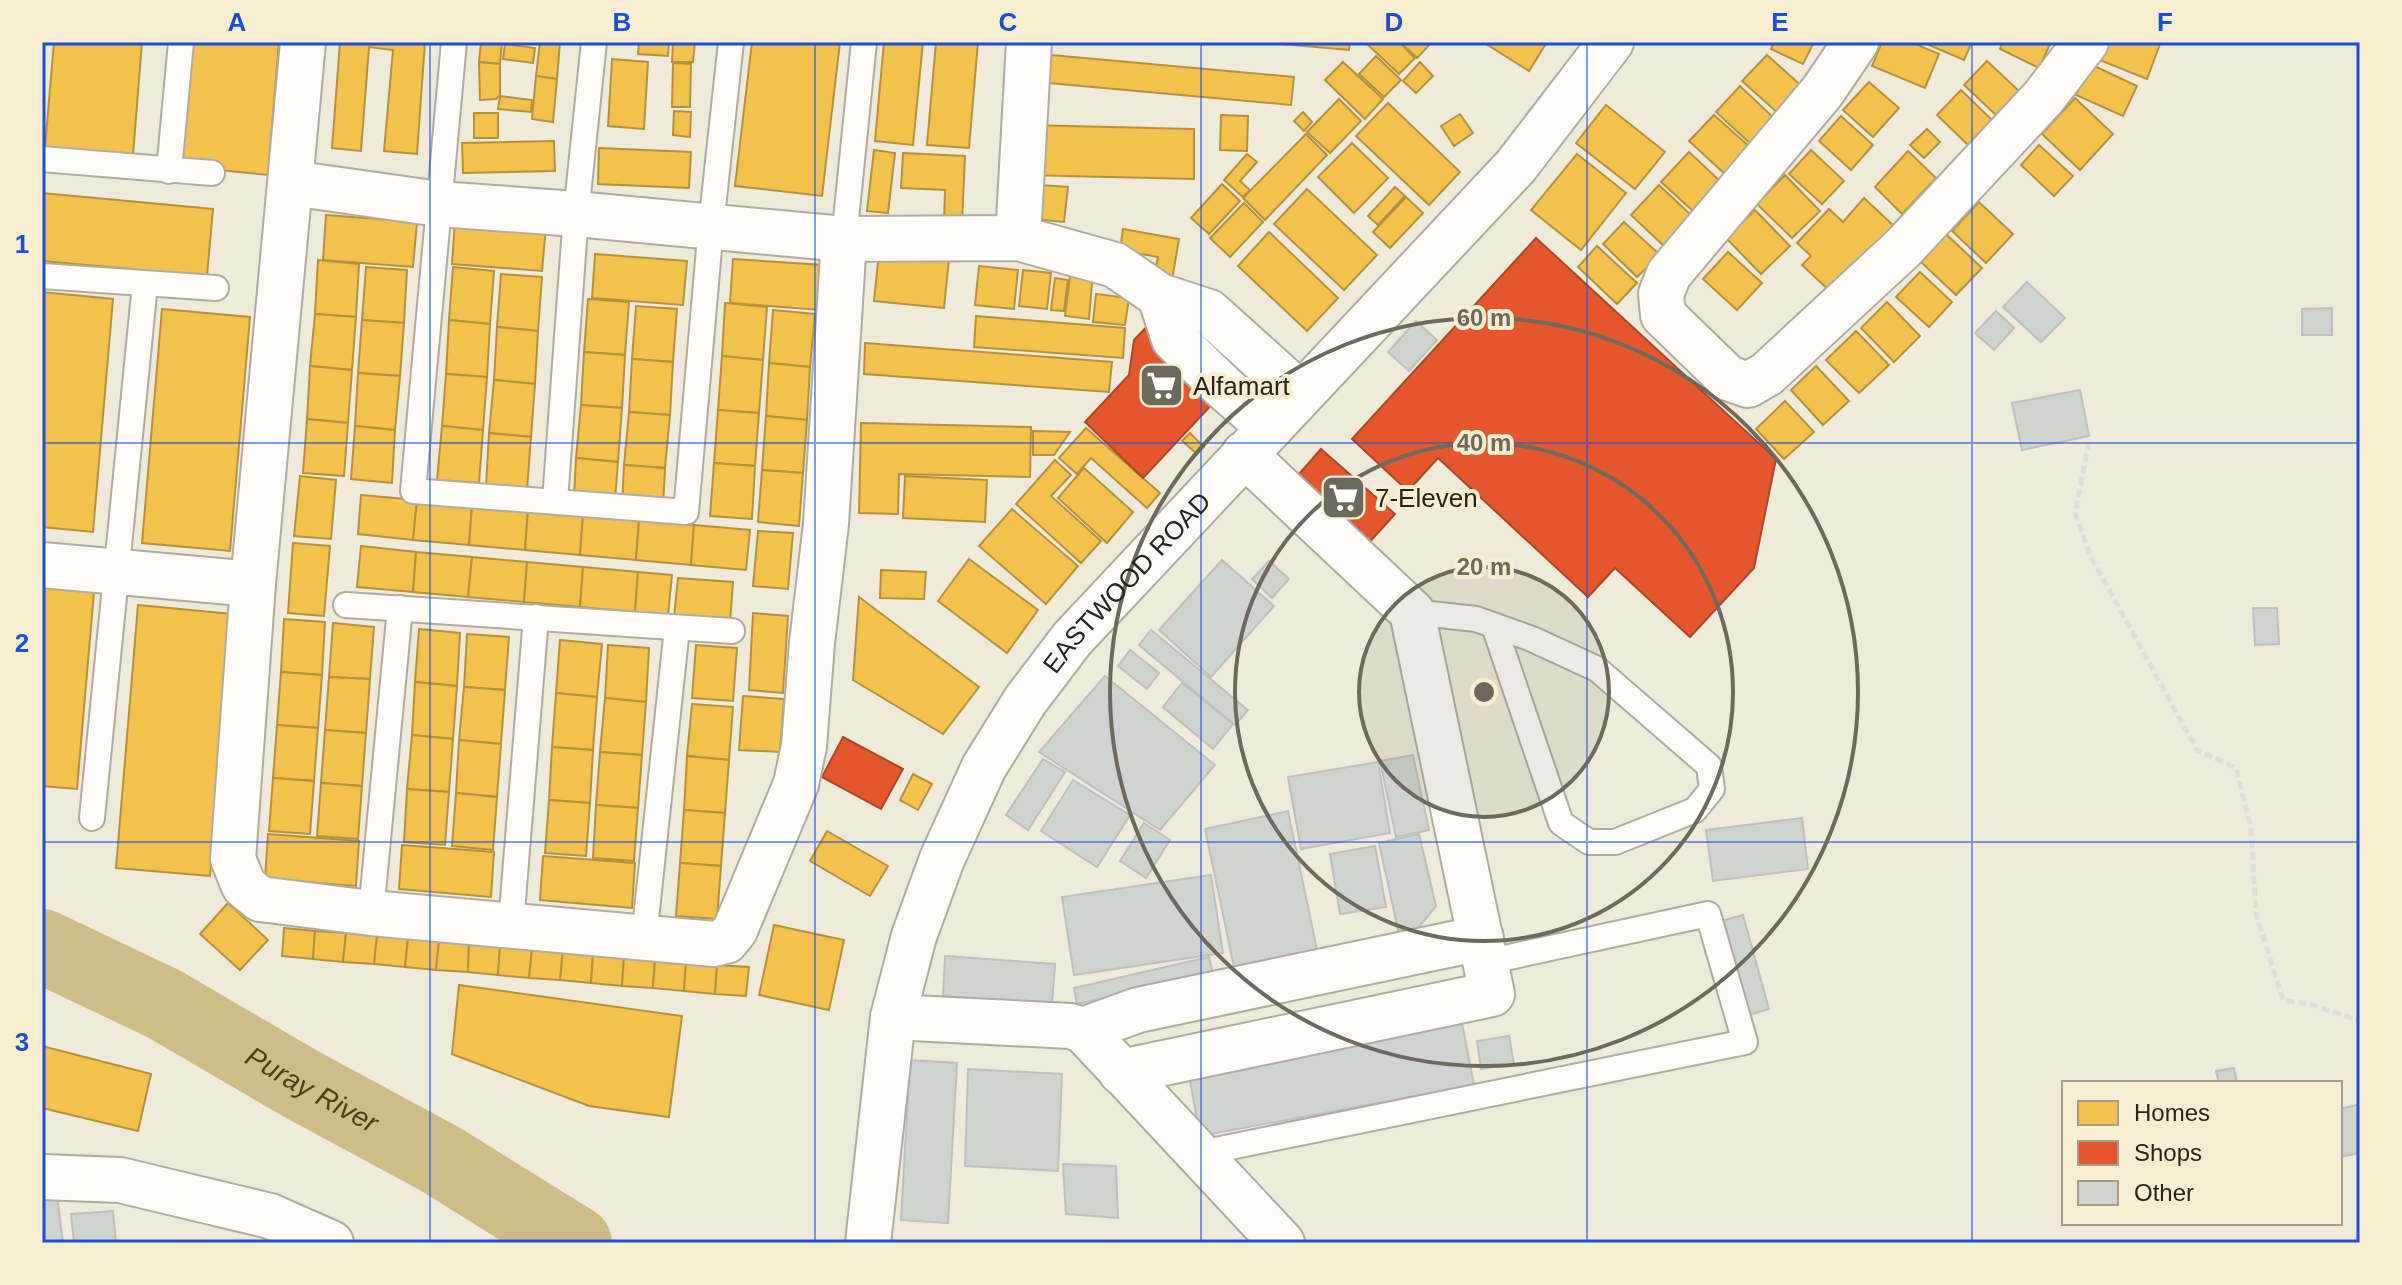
<svg xmlns="http://www.w3.org/2000/svg" width="2402" height="1285" font-family="Arial,sans-serif">
<rect width="100%" height="100%" fill="#f0eada"/>
<g fill="#f2c14e" stroke="#b5923e" stroke-width="2">
<polygon points="54,42 142,42 133,155 45,147"/>
<polygon points="192,42 279,42 268,175 181,166"/>
<polygon points="340,42 425,42 417,154 384,151 393,50 369,47 361,151 332,148"/>
<polygon points="481,42 502,42 500,64 479,62"/>
<polygon points="540,42 560,42 557,79 536,76"/>
<polygon points="639,42 669,42 668,56 638,54"/>
<polygon points="673,42 695,42 693,62 672,62"/>
<polygon points="752,42 840,42 822,196 735,186"/>
<polygon points="884,42 923,42 913,145 875,141"/>
<polygon points="936,42 978,42 969,148 927,145"/>
<polygon points="1260,42 1350,42 1349,50"/>
<polygon points="1399,42 1415,58 1399,74 1366,43"/>
<polygon points="1400,42 1432,42 1417,58"/>
<polygon points="1483,42 1547,42 1529,71"/>
<polygon points="1774,42 1814,42 1803,64 1771,49"/>
<polygon points="1882,42 1911,42 1939,54 1925,88 1872,66"/>
<polygon points="1922,42 1972,42 1964,60"/>
<polygon points="2003,42 2051,42 2039,68 2000,49"/>
<polygon points="2103,42 2160,44 2147,79 2097,59"/>
<polygon points="505,44 535,48 533,63 503,59"/>
<polygon points="1040,54 1294,77 1291,105 1038,82"/>
<polygon points="1767,55 1804,88 1780,115 1742,81"/>
<polygon points="1376,56 1401,80 1384,97 1359,74"/>
<polygon points="612,59 648,62 644,129 608,126"/>
<polygon points="1987,61 2019,91 1996,115 1964,85"/>
<polygon points="479,62 500,64 500,95 496,99 480,100"/>
<polygon points="1343,62 1383,99 1365,119 1325,80"/>
<polygon points="1420,62 1433,76 1416,93 1403,81"/>
<polygon points="673,63 691,64 690,107 672,107"/>
<polygon points="2090,64 2137,86 2123,116 2076,95"/>
<polygon points="536,76 557,79 553,122 532,119"/>
<polygon points="1869,82 1899,108 1873,137 1843,110"/>
<polygon points="1740,86 1777,121 1753,146 1716,112"/>
<polygon points="1961,90 1992,120 1968,145 1937,115"/>
<polygon points="500,96 532,100 531,112 498,109"/>
<polygon points="2075,98 2113,134 2080,170 2042,134"/>
<polygon points="1339,99 1361,121 1330,153 1307,132"/>
<polygon points="1388,103 1460,172 1429,205 1356,136"/>
<polygon points="1606,105 1665,152 1635,189 1576,143"/>
<polygon points="674,111 691,112 690,137 673,135"/>
<polygon points="1303,112 1312,122 1304,131 1294,121"/>
<rect x="474" y="113" width="24" height="25"/>
<polygon points="1460,114 1473,133 1454,146 1441,126"/>
<polygon points="1221,115 1248,116 1247,151 1220,150"/>
<polygon points="1714,115 1751,148 1726,175 1689,141"/>
<polygon points="1841,116 1873,145 1851,170 1819,141"/>
<polygon points="1025,125 1194,129 1194,179 1024,175"/>
<polygon points="1927,129 1940,142 1924,158 1910,145"/>
<polygon points="1306,134 1327,155 1265,220 1243,198"/>
<polygon points="554,141 555,171 463,173 462,143"/>
<polygon points="1352,143 1388,178 1354,213 1318,177"/>
<polygon points="2039,145 2073,176 2054,196 2021,165"/>
<polygon points="599,148 691,152 689,188 598,184"/>
<polygon points="874,150 895,153 888,213 867,211"/>
<polygon points="1811,150 1844,181 1822,204 1789,174"/>
<polygon points="1908,151 1936,178 1902,214 1875,187"/>
<polygon points="1689,152 1721,182 1693,211 1661,182"/>
<polygon points="903,153 965,156 962,223 944,222 945,190 901,188"/>
<polygon points="1247,154 1257,162 1240,181 1250,190 1243,197 1224,180"/>
<polygon points="1577,154 1626,193 1581,250 1531,210"/>
<polygon points="1785,175 1820,211 1792,238 1757,204"/>
<polygon points="1025,184 1068,187 1064,222 1022,218"/>
<polygon points="1222,184 1240,201 1209,234 1191,218"/>
<polygon points="1659,185 1692,216 1664,246 1631,215"/>
<polygon points="1395,187 1405,196 1378,225 1368,216"/>
<polygon points="1307,189 1377,255 1344,290 1274,224"/>
<polygon points="42,193 213,209 207,276 42,261"/>
<polygon points="1406,197 1423,213 1390,248 1373,232"/>
<polygon points="1864,198 1895,227 1833,294 1802,265 1811,256 1797,243 1829,209 1843,222"/>
<polygon points="1979,202 2013,234 1986,263 1952,231"/>
<polygon points="1244,203 1263,222 1230,257 1210,238"/>
<polygon points="1755,210 1790,246 1761,274 1726,238"/>
<polygon points="326,215 417,222 413,267 323,260"/>
<polygon points="455,220 546,226 542,271 452,264"/>
<polygon points="1624,222 1660,255 1637,277 1603,244"/>
<polygon points="1123,229 1179,239 1172,280 1154,277 1158,257 1120,250"/>
<polygon points="1269,232 1338,298 1307,331 1238,266"/>
<polygon points="1946,234 1982,268 1956,295 1921,262"/>
<polygon points="1597,246 1637,283 1617,304 1578,267"/>
<polygon points="879,252 949,259 944,308 874,301"/>
<polygon points="1728,252 1762,283 1737,310 1703,279"/>
<polygon points="595,254 687,261 683,305 592,298"/>
<polygon points="733,259 824,265 821,310 730,303"/>
<polygon points="318,260 359,264 356,317 315,314"/>
<polygon points="979,266 1018,270 1014,309 975,305"/>
<polygon points="366,267 407,270 404,323 362,320"/>
<polygon points="453,267 494,271 490,324 449,320"/>
<polygon points="1071,268 1093,271 1089,319 1065,316"/>
<polygon points="1023,270 1051,273 1047,309 1019,306"/>
<polygon points="1920,272 1952,302 1929,327 1896,297"/>
<polygon points="501,274 542,277 538,331 497,327"/>
<polygon points="1055,278 1068,280 1064,311 1051,310"/>
<polygon points="42,292 113,299 93,532 42,527"/>
<polygon points="1096,294 1129,298 1125,325 1093,322"/>
<polygon points="588,299 629,302 625,355 584,352"/>
<polygon points="1887,302 1920,336 1894,362 1861,328"/>
<polygon points="725,303 767,307 763,360 722,356"/>
<polygon points="636,306 677,309 673,362 632,359"/>
<polygon points="162,309 250,317 230,551 142,543"/>
<polygon points="773,310 815,314 810,367 769,363"/>
<polygon points="315,314 356,317 352,370 310,366"/>
<polygon points="976,316 1125,328 1123,358 974,347"/>
<polygon points="362,320 404,323 400,376 358,373"/>
<polygon points="449,320 490,324 487,377 446,374"/>
<polygon points="497,327 538,331 535,384 494,380"/>
<polygon points="1856,331 1889,365 1859,393 1826,360"/>
<polygon points="865,343 1112,362 1109,392 864,374"/>
<polygon points="584,352 625,355 622,408 581,405"/>
<polygon points="722,356 763,360 759,413 718,410"/>
<polygon points="632,359 673,362 670,415 629,412"/>
<polygon points="769,363 810,367 807,420 766,416"/>
<polygon points="310,366 352,370 348,423 307,419"/>
<polygon points="1816,366 1849,401 1823,425 1791,390"/>
<polygon points="358,373 400,376 395,430 355,426"/>
<polygon points="446,374 487,377 483,430 442,426"/>
<polygon points="494,380 535,384 531,437 489,433"/>
<polygon points="1785,401 1814,432 1784,459 1756,429"/>
<polygon points="581,405 622,408 618,462 576,458"/>
<polygon points="718,410 759,413 755,466 714,463"/>
<polygon points="629,412 670,415 665,468 624,465"/>
<polygon points="766,416 807,420 803,473 762,470"/>
<polygon points="307,419 348,423 344,476 303,473"/>
<polygon points="861,423 1031,427 1030,477 899,474 898,514 859,513"/>
<polygon points="355,426 395,430 392,483 351,479"/>
<polygon points="442,426 483,430 479,483 437,480"/>
<polygon points="1086,428 1160,493 1147,508 1091,458 1077,474 1059,458"/>
<polygon points="1033,431 1070,432 1054,455 1033,455"/>
<polygon points="489,433 531,437 527,490 486,486"/>
<polygon points="1190,433 1204,447 1197,454 1182,441"/>
<polygon points="576,458 618,462 615,500 574,497"/>
<polygon points="1055,460 1071,475 1051,496 1101,541 1081,563 1016,504"/>
<polygon points="714,463 755,466 752,519 710,516"/>
<polygon points="624,465 665,468 663,507 622,504"/>
<polygon points="1084,468 1133,512 1107,543 1058,498"/>
<polygon points="762,470 803,473 799,526 758,522"/>
<polygon points="300,476 336,480 331,539 294,536"/>
<polygon points="905,476 987,480 985,522 903,518"/>
<polygon points="361,495 417,500 413,540 358,534"/>
<polygon points="417,500 472,505 469,545 413,540"/>
<polygon points="472,505 528,510 525,550 469,545"/>
<polygon points="1012,509 1078,566 1046,604 979,546"/>
<polygon points="528,510 583,515 580,555 525,550"/>
<polygon points="583,515 639,520 636,560 580,555"/>
<polygon points="639,520 694,525 691,565 636,560"/>
<polygon points="694,525 750,530 746,570 691,565"/>
<polygon points="758,531 793,533 788,589 753,586"/>
<polygon points="293,543 330,546 324,616 288,613"/>
<polygon points="361,546 416,552 413,592 357,587"/>
<polygon points="416,552 472,557 468,597 413,592"/>
<polygon points="472,557 527,562 524,602 468,597"/>
<polygon points="969,559 1038,610 1007,653 938,601"/>
<polygon points="527,562 583,567 580,607 524,602"/>
<polygon points="583,567 638,572 635,612 580,607"/>
<polygon points="881,570 926,572 924,599 880,598"/>
<polygon points="638,572 672,575 668,615 635,612"/>
<polygon points="678,578 733,582 730,622 674,617"/>
<polygon points="42,587 94,592 77,789 42,786"/>
<polygon points="859,597 979,687 943,734 853,680"/>
<polygon points="138,605 232,614 210,876 116,868"/>
<polygon points="753,613 788,616 783,693 749,690"/>
<polygon points="284,619 325,622 322,675 281,672"/>
<polygon points="333,623 374,627 370,679 329,677"/>
<polygon points="419,629 460,633 457,686 415,682"/>
<polygon points="467,634 509,637 505,690 464,687"/>
<polygon points="560,640 602,644 597,697 556,693"/>
<polygon points="608,645 649,648 646,702 605,698"/>
<polygon points="696,645 737,648 733,701 692,698"/>
<polygon points="281,672 322,675 318,728 277,725"/>
<polygon points="329,677 370,679 366,733 325,730"/>
<polygon points="415,682 457,686 453,739 412,735"/>
<polygon points="464,687 505,690 501,744 459,740"/>
<polygon points="556,693 597,697 593,750 552,747"/>
<polygon points="743,696 784,699 780,752 739,750"/>
<polygon points="605,698 646,702 642,755 600,752"/>
<polygon points="692,704 733,707 729,760 687,756"/>
<polygon points="277,725 318,728 314,781 273,778"/>
<polygon points="325,730 366,733 362,786 321,783"/>
<polygon points="412,735 453,739 449,792 407,789"/>
<polygon points="459,740 501,744 497,797 456,793"/>
<polygon points="552,747 593,750 590,803 549,800"/>
<polygon points="600,752 642,755 638,808 596,805"/>
<polygon points="687,756 729,760 725,813 684,810"/>
<polygon points="913,774 932,784 918,810 900,800"/>
<polygon points="273,778 314,781 310,834 269,831"/>
<polygon points="321,783 362,786 358,839 317,836"/>
<polygon points="407,789 449,792 445,845 404,842"/>
<polygon points="456,793 497,797 493,850 452,846"/>
<polygon points="549,800 590,803 586,856 545,853"/>
<polygon points="596,805 638,808 634,861 593,858"/>
<polygon points="684,810 725,813 721,866 680,863"/>
<polygon points="827,831 888,866 870,896 810,861"/>
<polygon points="268,834 359,841 356,886 265,879"/>
<polygon points="402,845 494,852 491,897 399,889"/>
<polygon points="543,856 635,863 632,908 540,900"/>
<polygon points="680,863 721,866 717,919 676,916"/>
<polygon points="228,903 268,940 240,970 200,934"/>
<polygon points="774,925 844,940 829,1010 759,995"/>
<polygon points="284,928 315,931 313,959 282,956"/>
<polygon points="315,931 346,933 343,962 313,959"/>
<polygon points="346,933 377,936 374,964 343,962"/>
<polygon points="377,936 408,938 405,967 374,964"/>
<polygon points="408,938 439,941 436,970 405,967"/>
<polygon points="439,941 469,944 468,972 436,970"/>
<polygon points="469,944 500,946 498,975 468,972"/>
<polygon points="500,946 532,949 529,978 498,975"/>
<polygon points="532,949 563,951 560,980 529,978"/>
<polygon points="563,951 593,955 591,983 560,980"/>
<polygon points="593,955 624,957 622,986 591,983"/>
<polygon points="624,957 655,959 653,988 622,986"/>
<polygon points="655,959 686,962 684,991 653,988"/>
<polygon points="686,962 717,965 715,994 684,991"/>
<polygon points="717,965 749,967 746,996 715,994"/>
<polygon points="459,985 682,1016 669,1117 589,1106 452,1054"/>
<polygon points="42,1046 151,1074 138,1131 42,1108"/>
</g>
<g fill="#e4572e" stroke="#ac4828" stroke-width="2">
<polygon points="1536,238 1776,459 1754,568 1690,637 1615,568 1588,597 1438,458 1408,491 1352,439"/>
<polygon points="1155,318 1218,398 1143,478 1085,422 1129,375 1134,340"/>
<polygon points="1321,449 1395,514 1366,546 1293,481"/>
<polygon points="843,737 903,769 881,809 822,777"/>
</g>
<g fill="none" stroke-linecap="round" stroke-linejoin="round">
<path stroke="#cebd89" stroke-width="74" id="s1" d="M42,946L164,1004L301,1084L440,1159L575,1243"/>
</g>
<g fill="#d1d3d0" stroke="#bec1bd" stroke-width="2">
<polygon points="2027,282 2065,318 2041,342 2003,307"/>
<polygon points="2332,308 2332,335 2302,335 2302,309"/>
<polygon points="1996,311 2014,328 1994,350 1975,333"/>
<polygon points="1416,321 1437,340 1409,371 1388,352"/>
<polygon points="2080,390 2089,436 2022,450 2012,403"/>
<polygon points="1222,560 1274,606 1211,677 1159,630"/>
<polygon points="1269,561 1289,579 1272,598 1252,579"/>
<polygon points="2253,608 2277,608 2279,644 2255,645"/>
<polygon points="1151,630 1248,710 1235,725 1139,645"/>
<polygon points="1130,650 1159,673 1147,689 1118,666"/>
<polygon points="1105,676 1215,765 1160,830 1039,752"/>
<polygon points="1182,683 1233,724 1213,749 1163,707"/>
<polygon points="1413,755 1429,830 1396,837 1380,761"/>
<polygon points="1043,759 1065,772 1028,830 1006,815"/>
<polygon points="1378,762 1390,833 1301,849 1288,777"/>
<polygon points="1073,780 1130,815 1097,867 1041,831"/>
<polygon points="1288,811 1317,950 1234,967 1205,829"/>
<polygon points="1802,818 1808,869 1713,881 1706,830"/>
<polygon points="1144,823 1170,840 1146,878 1120,861"/>
<polygon points="1419,834 1436,906 1402,948 1379,843"/>
<polygon points="1375,846 1386,907 1340,914 1330,854"/>
<polygon points="1211,875 1223,953 1074,975 1062,897"/>
<polygon points="1743,915 1769,1009 1739,1018 1714,923"/>
<polygon points="945,956 1055,964 1052,1004 943,997"/>
<polygon points="1209,957 1213,974 1077,1004 1074,988"/>
<polygon points="1461,1018 1474,1085 1200,1136 1188,1069"/>
<polygon points="1509,1036 1514,1064 1481,1069 1477,1041"/>
<polygon points="910,1060 957,1063 948,1223 901,1220"/>
<polygon points="2234,1068 2237,1083 2219,1083 2216,1071"/>
<polygon points="968,1069 1062,1074 1058,1171 965,1166"/>
<polygon points="2360,1104 2360,1153 2340,1157 2340,1109"/>
<polygon points="1063,1164 1116,1166 1118,1218 1066,1214"/>
<polygon points="57,1196 63,1243 42,1243 42,1197"/>
<polygon points="113,1211 116,1243 74,1243 71,1214"/>
</g>
<g fill="none" stroke-linecap="round" stroke-linejoin="round">
<defs>
<g id="service">
<polyline points="454,42 413,491 686,512 711,226 731,42"/>
<polyline points="42,159 212,173"/>
<polyline points="169,171 181,42"/>
<polyline points="844,239 864,42"/>
<polyline points="42,276 216,288"/>
<polyline points="555,501 576,214 594,42"/>
<polyline points="346,605 732,631"/>
<polyline points="1412,612 1476,619 1532,639 1597,669 1709,766 1712,789 1695,810 1615,842 1589,842 1561,823 1494,626"/>
<polyline points="92,818 145,284"/>
<polyline points="371,913 400,608"/>
<polyline points="511,924 536,617"/>
<polyline points="644,938 677,628"/>
<polyline points="1196,1154 1745,1042 1708,914 1486,962"/>
</g>
<g id="minor">
<polyline points="303,42 253,584 233,859 244,886 260,899 371,913 714,944 726,941 735,930 796,784 804,746 812,643 826,524 844,239"/>
<polyline points="1856,42 1822,92 1669,274 1661,294 1663,315 1728,378 1748,385 1767,374 1903,248 2043,98 2086,42"/>
<polyline points="291,183 439,204 576,214 844,239 1018,238 1115,265 1160,296 1209,312 1300,394"/>
<polyline points="1018,238 1029,42"/>
<polyline points="1160,296 1174,339 1222,386 1269,427"/>
<polyline points="42,565 253,584"/>
<polyline points="1083,1030 1138,1010 1481,938"/>
<polyline points="1121,1072 1492,994 1412,612 1244,454"/>
</g>
<g id="tertiary">
<polyline points="893,1017 1070,1026 1083,1030 1282,1243"/>
<polyline points="42,1177 120,1180 270,1216 331,1243"/>
</g>
<g id="secondary">
<path id="s2" d="M868,1243L893,1017L914,936L942,859L984,767L1025,701L1072,639L1516,166L1611,42"/>
</g>
</defs>
<use href="#service" stroke="#b1aca0" stroke-width="28"/>
<use href="#minor" stroke="#b1aca0" stroke-width="48"/>
<use href="#tertiary" stroke="#b1aca0" stroke-width="48"/>
<use href="#secondary" stroke="#b1aca0" stroke-width="48"/>
<polyline stroke="#dfddd8" stroke-width="5" stroke-dasharray="8 4" stroke-linecap="butt" points="2089,442 2075,513 2090,555 2197,750 2236,768 2251,829 2256,914 2283,1000 2313,1005 2360,1021"/>
<use href="#service" stroke="#fdfcf9" stroke-width="24"/>
<use href="#minor" stroke="#fdfcf9" stroke-width="44"/>
<use href="#tertiary" stroke="#fdfcf9" stroke-width="44"/>
<use href="#secondary" stroke="#fdfcf9" stroke-width="44"/>
</g>
<path fill="none" stroke="#1d4ed8" stroke-width="2" stroke-opacity="0.55" d="M430,42V1243M815,42V1243M1201,42V1243M1587,42V1243M1972,42V1243M42,443H2360M42,842H2360"/>
<circle cx="1484" cy="692" r="125" fill="#6e695d" fill-opacity=".12"/>
<g fill="none" stroke="#6e695d" stroke-width="4">
<circle cx="1484" cy="692" r="125"/>
<circle cx="1484" cy="692" r="249"/>
<circle cx="1484" cy="692" r="374"/>
</g>
<defs>
<symbol id="supermarket-square" viewBox="-11 -11 22 22"><rect x="-9" y="-9" width="18" height="18" rx="4" fill="#6e695d" stroke="#f8efd2"/><path d="M-6-5.5h2.5l.6 2H6L4.5 2H-2.5L-4.4-4H-6ZM-1.5 3.2a1.3 1.3 0 1 0 .1 0ZM3 3.2a1.3 1.3 0 1 0 .1 0Z" fill="#fff"/></symbol>
</defs>
<g fill-rule="evenodd">
<use href="#supermarket-square" x="1136" y="360" width="51" height="51"/>
<use href="#supermarket-square" x="1318" y="472" width="51" height="51"/>
</g>
<g text-anchor="middle" stroke-width="8" stroke-linejoin="round" paint-order="stroke">
<g font-size="26" fill="#28241a" stroke="#f8efd2" text-anchor="start">
<text x="1193" y="395">Alfamart</text>
<text x="1375" y="507">7-Eleven</text>
</g>
<g font-size="26" fill="#28241a" stroke="#f8efd2">
<text dy="9" stroke="none"><textPath href="#s2" startOffset="728">EASTWOOD ROAD</textPath></text>
</g>
<g font-size="28" font-style="italic" fill="#504109" stroke="#f8efd2">
<text dy="10" stroke="none"><textPath href="#s1" startOffset="306">Puray River</textPath></text>
</g>
</g>
<circle cx="1484" cy="692" r="12" fill="#6e695d" stroke="#f8efd2" stroke-width="4"/>
<g font-size="24" text-anchor="middle" font-weight="bold" fill="#6e695d" stroke="#f8efd2" stroke-width="8" stroke-linejoin="round" paint-order="stroke">
<text x="1484" y="326">60 m</text>
<text x="1484" y="451">40 m</text>
<text x="1484" y="575">20 m</text>
</g>
<rect width="2402" height="1285" fill="none" stroke="#f8efd2" stroke-width="88"/>
<rect x="2062" y="1081" width="280" height="144" fill="#f8efd2" stroke="#a59e88" stroke-width="2"/>
<rect x="2078" y="1101" width="40" height="24" fill="#f2c14e" stroke="#a59e88" stroke-width="2"/>
<text x="2134" y="1121" font-size="24" fill="#28241a">Homes</text>
<rect x="2078" y="1141" width="40" height="24" fill="#e4572e" stroke="#a59e88" stroke-width="2"/>
<text x="2134" y="1161" font-size="24" fill="#28241a">Shops</text>
<rect x="2078" y="1181" width="40" height="24" fill="#d1d3d0" stroke="#a59e88" stroke-width="2"/>
<text x="2134" y="1201" font-size="24" fill="#28241a">Other</text>
<rect x="44" y="44" width="2314" height="1197" fill="none" stroke="#1d4ed8" stroke-width="3"/>
<g font-size="26" text-anchor="middle" font-weight="bold" fill="#1d4ed8">
<text x="237" y="31">A</text>
<text x="622" y="31">B</text>
<text x="1008" y="31">C</text>
<text x="1394" y="31">D</text>
<text x="1780" y="31">E</text>
<text x="2165" y="31">F</text>
<text x="22" y="253">1</text>
<text x="22" y="652">2</text>
<text x="22" y="1051">3</text>
</g>
</svg>
